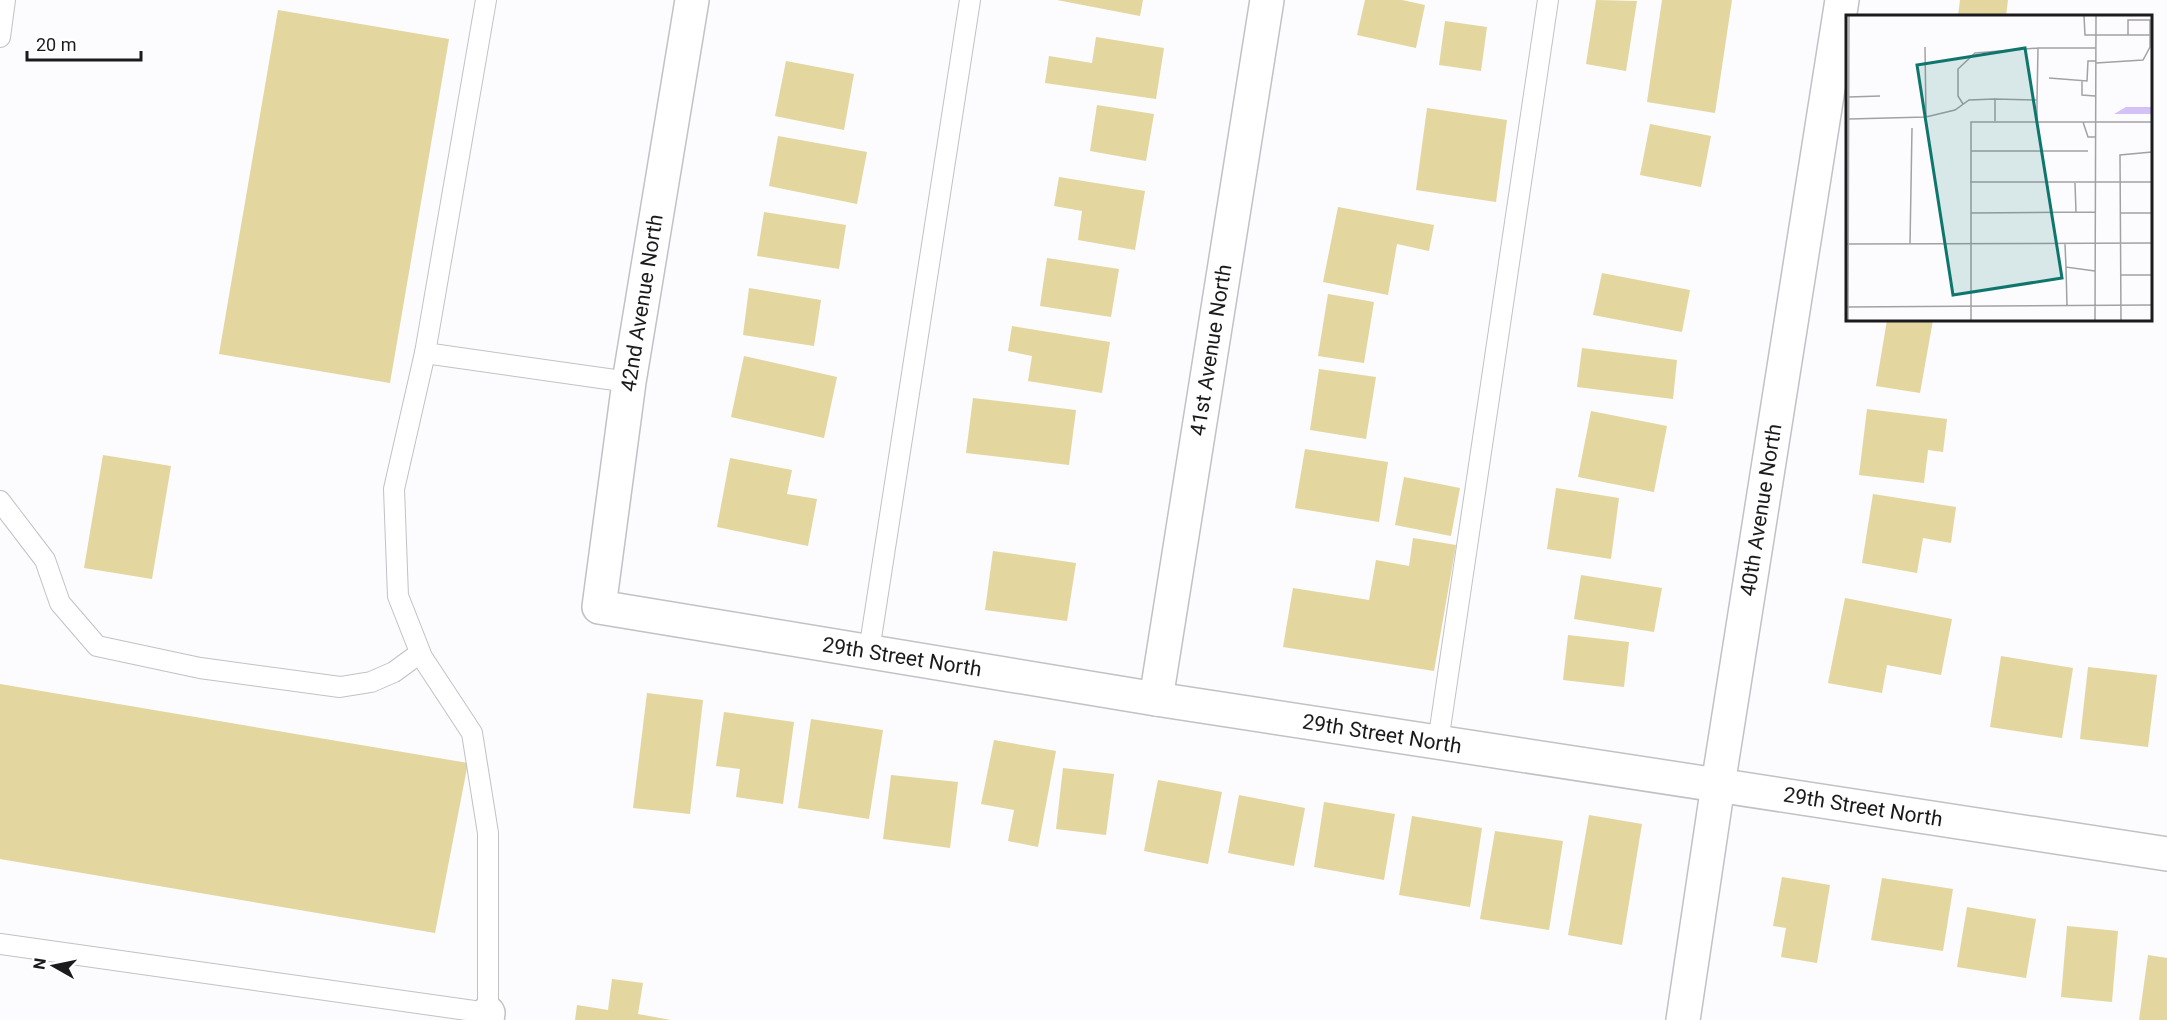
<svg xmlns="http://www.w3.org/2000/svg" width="2167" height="1020" font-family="Roboto,sans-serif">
<rect width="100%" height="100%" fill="#fcfbfe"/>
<g fill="#e3d69e">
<polygon points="1057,0 1143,0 1140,16"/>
<polygon points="1365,0 1402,0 1425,5 1416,48 1357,35"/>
<polygon points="1596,0 1637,1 1626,71 1586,64"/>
<polygon points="1662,0 1732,0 1715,113 1647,102"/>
<polygon points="1960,0 2008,0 2006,16 1958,16"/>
<polygon points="278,10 449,39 390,383 219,354"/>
<polygon points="1445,21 1487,27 1481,71 1439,65"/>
<polygon points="1096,37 1164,48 1156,99 1045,83 1049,56 1092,63"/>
<polygon points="786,61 854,74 844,130 775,116"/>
<polygon points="1097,105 1154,114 1146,161 1090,151"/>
<polygon points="1427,108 1507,120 1496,202 1416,190"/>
<polygon points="1650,124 1711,136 1701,187 1640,175"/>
<polygon points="778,136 867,152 857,204 769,186"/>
<polygon points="1059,177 1145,191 1135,250 1078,240 1082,211 1054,206"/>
<polygon points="1338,207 1434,225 1429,251 1397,244 1388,295 1323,282"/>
<polygon points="764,212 846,225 839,269 757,256"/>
<polygon points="1047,258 1119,269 1111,317 1040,306"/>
<polygon points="1602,273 1690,290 1682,332 1593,315"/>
<polygon points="749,288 821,300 814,346 743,335"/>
<polygon points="1328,294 1374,302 1364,363 1318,356"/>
<polygon points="1887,320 1933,320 1920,393 1876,386"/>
<polygon points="1012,326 1110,342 1102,393 1028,381 1032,356 1008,351"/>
<polygon points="1582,348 1677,360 1673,399 1577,387"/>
<polygon points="744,356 837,377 824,438 731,417"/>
<polygon points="1319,369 1376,377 1366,439 1310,430"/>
<polygon points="973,398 1076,410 1069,465 966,453"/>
<polygon points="1867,409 1947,419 1943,452 1928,450 1924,483 1859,475"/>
<polygon points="1591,411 1667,426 1654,492 1578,477"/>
<polygon points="1305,449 1388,462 1379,522 1295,508"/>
<polygon points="103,455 171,466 152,579 84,568"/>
<polygon points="730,458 792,470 787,494 817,499 808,546 717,527"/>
<polygon points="1404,477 1460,488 1451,536 1395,525"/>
<polygon points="1556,488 1619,498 1611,559 1547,549"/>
<polygon points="1873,494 1956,507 1951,543 1923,538 1917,573 1862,563"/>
<polygon points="1413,538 1456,545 1434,671 1283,647 1293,588 1369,600 1376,560 1409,566"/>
<polygon points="993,551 1076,563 1067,621 985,610"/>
<polygon points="1581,575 1662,588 1654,632 1574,619"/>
<polygon points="1845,598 1952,619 1941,675 1887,665 1882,693 1828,683"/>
<polygon points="1568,635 1629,642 1624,687 1563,680"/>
<polygon points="2001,656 2073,668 2062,738 1990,727"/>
<polygon points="2088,667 2157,675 2148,747 2080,739"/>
<polygon points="0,684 468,763 435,933 0,859"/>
<polygon points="647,693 703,700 690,814 633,808"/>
<polygon points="724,712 794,722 783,804 736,797 740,769 716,766"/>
<polygon points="811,719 883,730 869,819 798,808"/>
<polygon points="994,740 1056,751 1038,847 1008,841 1014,810 981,804"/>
<polygon points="1063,768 1114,774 1106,835 1056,829"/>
<polygon points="891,775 958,782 950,848 883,839"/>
<polygon points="1158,780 1222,792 1208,864 1144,851"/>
<polygon points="1239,795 1305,808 1294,866 1228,853"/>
<polygon points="1324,802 1395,814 1384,880 1314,867"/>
<polygon points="1589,815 1642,824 1622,945 1568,935"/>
<polygon points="1412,816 1482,828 1470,907 1399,895"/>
<polygon points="1495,831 1563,841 1549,930 1480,919"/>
<polygon points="1782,877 1830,885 1817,963 1781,957 1786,928 1773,926"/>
<polygon points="1882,878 1953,889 1943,951 1871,940"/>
<polygon points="1967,907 2036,919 2026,978 1957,967"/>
<polygon points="2067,926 2118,931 2112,1002 2061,997"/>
<polygon points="2148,955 2167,958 2167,1020 2139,1020"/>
<polygon points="612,979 643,983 638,1014 671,1020 575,1020 577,1005 608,1010"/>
</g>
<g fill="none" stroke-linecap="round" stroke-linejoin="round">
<defs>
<g id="service">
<polyline points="486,0 425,353 629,382"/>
<polyline points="0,37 5,0"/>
<polyline points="0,501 45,560 60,603 97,646 200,668 340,687 371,682 394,672 420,653"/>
<polyline points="869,651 970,0"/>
<polyline points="1438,742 1548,0"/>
<polyline points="0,944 488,1013 488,833 472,733 422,657 398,596 394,489 425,353"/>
</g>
<g id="minor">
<polyline points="692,0 629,382 599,607 1156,699 2167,854"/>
<polyline points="1156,699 1267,0"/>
<polyline points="487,1020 488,1013"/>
<polyline points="1683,1020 1718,785 1842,0"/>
</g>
</defs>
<use href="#service" stroke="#c2c1c5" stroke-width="22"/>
<use href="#minor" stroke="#c2c1c5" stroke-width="36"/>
<use href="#service" stroke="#fff" stroke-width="20"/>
<use href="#minor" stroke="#fff" stroke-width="33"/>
</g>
<g text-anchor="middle" stroke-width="6" stroke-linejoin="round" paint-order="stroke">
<g font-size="21" fill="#1b1a1c" stroke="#fff">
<text transform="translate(642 303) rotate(-81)" y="7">42nd Avenue North</text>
<text transform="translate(1211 350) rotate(-81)" y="7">41st Avenue North</text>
<text transform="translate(1761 510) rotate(-81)" y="7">40th Avenue North</text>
<text transform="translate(902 657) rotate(9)" y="7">29th Street North</text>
<text transform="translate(1382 734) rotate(9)" y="7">29th Street North</text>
<text transform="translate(1863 807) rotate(9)" y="7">29th Street North</text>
</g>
</g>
<g transform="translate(1846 15)">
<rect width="306" height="306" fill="#fcfbfe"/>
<path d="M280,92H306V99H268Z" fill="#d4c2f7"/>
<path fill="none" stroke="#a2a1a4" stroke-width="1.5" d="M238,1L239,20H282V5H304V32L297,45L250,48M282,20H304M79,32L80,102M203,63L241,66L242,46H250M236,65V80L249,81M3,82L34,81M191,85L192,33H250M117,89L112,81V54L129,38L192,33M3,104L80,102L109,95L123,85L149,84M149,106V84L191,85V106M237,107L242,122H249M125,136H242M124,167H306M229,168L230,197M125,198L249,197M275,198H306M0,229L306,228M64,229L66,113M219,229L220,252M275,260H306M221,291L220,252L249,256M0,292L306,290M2,305L3,1M125,305V107H306M249,305L250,1M275,305L274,140L306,137"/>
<path fill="#0f766e" fill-opacity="0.15" stroke="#0f766e" stroke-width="3" d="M179,33L216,263L107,280L71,50Z"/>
<rect width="306" height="306" fill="none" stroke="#1b1a1c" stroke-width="3"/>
</g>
<g transform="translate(54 966) rotate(279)" stroke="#ffffff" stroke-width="4.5" paint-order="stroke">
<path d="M0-4.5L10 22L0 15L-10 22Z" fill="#1b1a1c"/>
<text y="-9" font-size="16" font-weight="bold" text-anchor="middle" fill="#1b1a1c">N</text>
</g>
<path d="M27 51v9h114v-9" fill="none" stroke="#1b1a1c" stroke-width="3"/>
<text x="36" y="51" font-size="18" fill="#1b1a1c" stroke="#ffffff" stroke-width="4.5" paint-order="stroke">20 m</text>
</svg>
